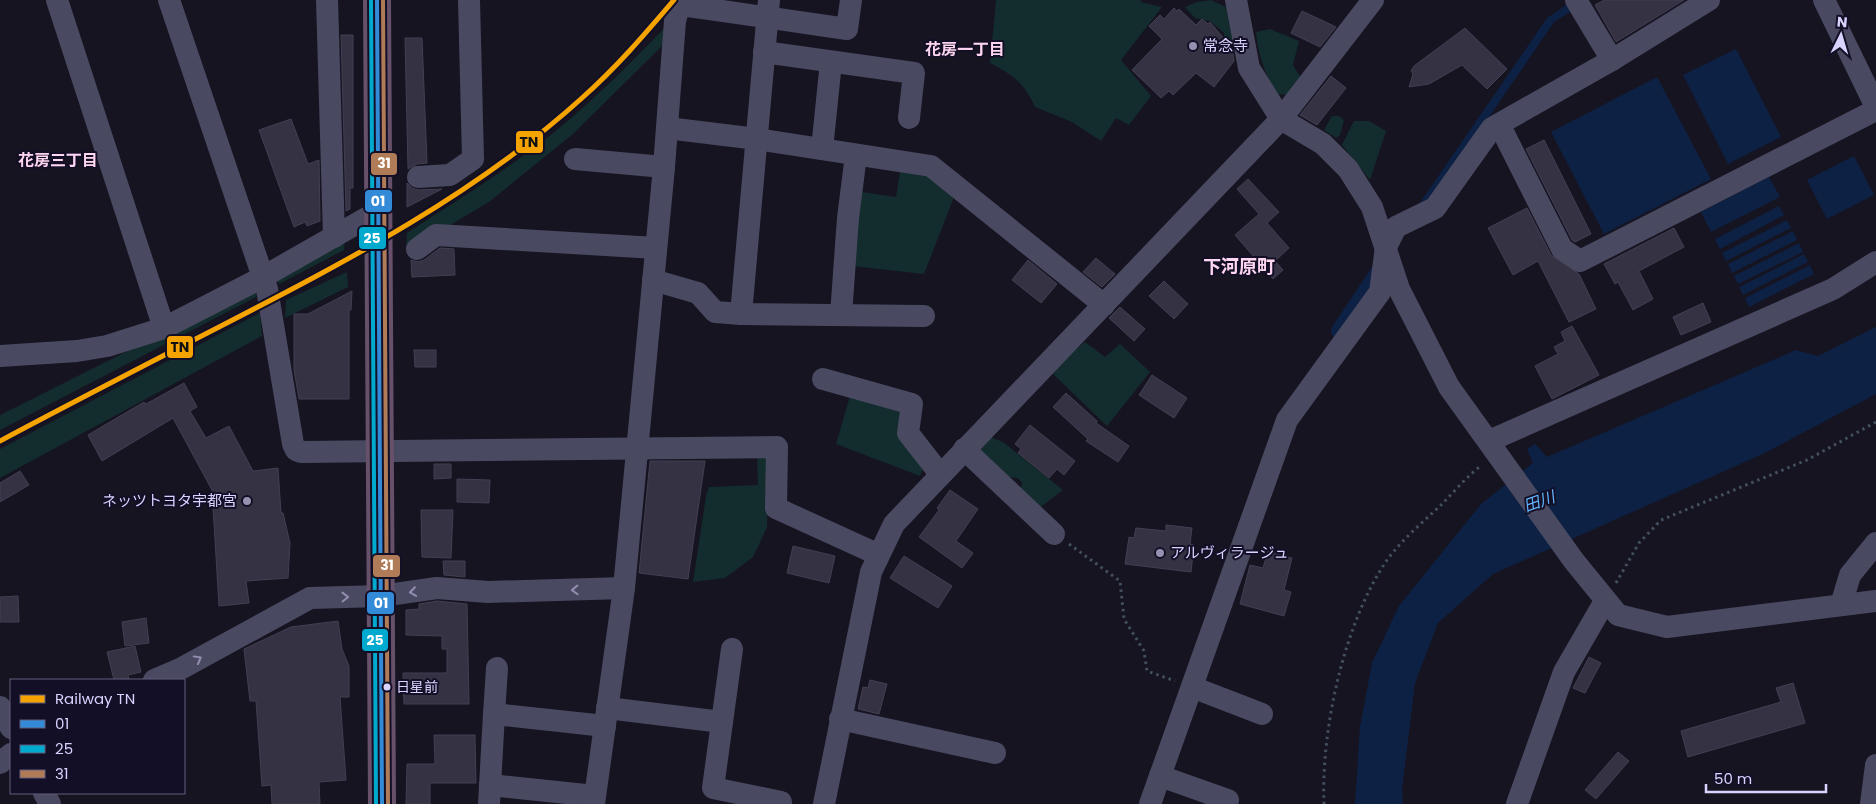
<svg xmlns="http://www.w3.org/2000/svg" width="1876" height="804" font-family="Poppins,'Noto Sans JP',sans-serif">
<rect width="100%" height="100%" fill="#161421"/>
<g fill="#132c2d">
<path d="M996,0H1141V2L1162,7L1121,60L1151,96L1129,125L1116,118L1101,141L1072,122L1035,107C1024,83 1013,75 990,63Z"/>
<polygon points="1211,0 1226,7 1236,50 1224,38 1224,33 1210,21 1195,18 1185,7 1197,2"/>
<path d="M670,22L667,41L573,134L489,202L406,251L407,233C458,200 510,168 557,130C597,97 634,60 670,22Z"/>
<path d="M1270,29L1299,41L1293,65L1301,78L1289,95L1276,94C1265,73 1258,55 1256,32Z"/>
<polygon points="1332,116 1339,116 1344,120 1340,135 1336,138 1324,130"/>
<polygon points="1354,121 1369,121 1386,131 1370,180 1342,145"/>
<polygon points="900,172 932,177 954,197 924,274 852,266 862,192 896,197"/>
<polygon points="345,238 344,250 279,284 275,277"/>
<polygon points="347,272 348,287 285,318 286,300"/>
<polygon points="259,285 256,297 0,430 0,415"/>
<polygon points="260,313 262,336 0,478 0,449"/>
<polygon points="1085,342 1105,357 1120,344 1150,372 1107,426 1050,371"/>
<polygon points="850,396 905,411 924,466 920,476 836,444"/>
<polygon points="988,436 1003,442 1063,490 1038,509 1020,490 1022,483 1018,478 1008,477 975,451"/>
<polygon points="757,455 770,455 767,527 753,557 725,578 693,582 706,496 709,487 758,485"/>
</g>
<g fill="#0d2144">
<polygon points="1569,3 1573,10 1554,22 1427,208 1415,210 1547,18"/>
<polygon points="1736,49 1781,137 1728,164 1683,75"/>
<polygon points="1657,77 1711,179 1604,234 1551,132"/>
<polygon points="1854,156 1874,195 1827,219 1807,180"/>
<polygon points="1769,177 1780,197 1711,232 1701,212"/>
<polygon points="1779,206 1784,215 1720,249 1715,239"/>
<polygon points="1787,220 1791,228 1726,261 1722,253"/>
<polygon points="1793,231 1797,240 1732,273 1728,264"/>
<polygon points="1799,243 1803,252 1738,284 1734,276"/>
<polygon points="1804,254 1808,262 1743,295 1739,287"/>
<polygon points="1810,265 1814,274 1749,307 1745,298"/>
<polygon points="1876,327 1876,394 1765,453 1493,574 1438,623 1415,683 1402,789 1403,804 1355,804 1360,727 1372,663 1399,606 1481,504 1533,463 1527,449 1535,444 1547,457 1796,350 1818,356"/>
</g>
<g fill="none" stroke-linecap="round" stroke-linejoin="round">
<polyline stroke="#0d2144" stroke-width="16" points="1339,331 1381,268"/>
</g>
<g fill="#343243" stroke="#433f54">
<polygon points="1604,0 1684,0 1616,42 1595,5"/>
<polygon points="1174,8 1177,11 1179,9 1196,25 1202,19 1208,24 1210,22 1232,48 1234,61 1214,87 1196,73 1173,95 1169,91 1161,98 1132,70 1162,39 1149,26 1160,15 1164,19"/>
<polygon points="1302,11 1336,27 1320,47 1291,33"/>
<polygon points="1465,28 1507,69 1487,89 1462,65 1429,84 1409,87 1413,74 1411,71 1414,66"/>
<polygon points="341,35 353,35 353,188 350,188 350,209 346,211"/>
<polygon points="405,38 422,38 427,163 417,164 408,169"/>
<polygon points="1331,76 1346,88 1317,125 1300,115"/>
<polygon points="291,119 308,164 319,160 320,221 307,226 305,222 294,227 259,130"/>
<polygon points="1544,140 1591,234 1575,242 1572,240 1526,149"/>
<polygon points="1248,179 1279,212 1267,223 1289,248 1275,261 1283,270 1273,279 1235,235 1259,214 1237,189"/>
<polygon points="407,183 412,188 418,190 442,189 407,207"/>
<polygon points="1527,208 1551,255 1579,274 1596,309 1569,322 1538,261 1513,275 1488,228"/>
<polygon points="1674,228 1684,247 1639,271 1653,299 1633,310 1618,282 1615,284 1604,264"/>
<polygon points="440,248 454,249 455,275 412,277 411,260 418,262 424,260"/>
<polygon points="1096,258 1115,274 1102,287 1083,272"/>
<polygon points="1028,260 1057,284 1041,303 1012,280"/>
<polygon points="1164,281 1188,304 1174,319 1149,296"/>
<polygon points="352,291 351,310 349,310 349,399 299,399 294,370 294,314 308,314"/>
<polygon points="1703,303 1711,322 1681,335 1673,317"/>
<polygon points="1120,307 1145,329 1134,341 1109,318"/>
<polygon points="1572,326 1599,375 1552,399 1535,366 1558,354 1554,347 1565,341 1561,332"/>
<polygon points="414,350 436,350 436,367 415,367"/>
<polygon points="1152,375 1187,398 1174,418 1139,395"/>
<polygon points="184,383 197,407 190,411 206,438 229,426 253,471 278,468 281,513 283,513 290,543 288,578 246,581 249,603 219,606 212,490 173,418 102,461 88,435 144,402 146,404"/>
<polygon points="1066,393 1097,421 1096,423 1129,446 1118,462 1086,441 1088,439 1053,407"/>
<polygon points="1030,425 1075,461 1064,475 1057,469 1049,478 1018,453 1021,449 1015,444"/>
<polygon points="650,461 705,461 688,579 639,573"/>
<polygon points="434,464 451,464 451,478 434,479"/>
<polygon points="20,471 29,485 0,502 0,483"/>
<polygon points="457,479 490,480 489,503 457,502"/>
<polygon points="950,490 978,509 956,541 973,553 962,568 919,537 939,510 937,508"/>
<polygon points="421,510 453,510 451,558 422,557"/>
<polygon points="1166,525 1192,528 1190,544 1194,545 1191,572 1125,564 1129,537 1134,538 1136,528 1166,531"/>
<polygon points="793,546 835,556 829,583 787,573"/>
<polygon points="1268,551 1292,558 1284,590 1291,592 1284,616 1240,604 1250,565 1263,568"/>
<polygon points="904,556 952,586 938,608 890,578"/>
<polygon points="443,561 465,561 465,577 444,575"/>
<polygon points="18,596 19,622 0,622 0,597"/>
<polygon points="437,601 467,604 469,704 404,704 403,673 447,673 447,649 442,649 442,636 406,635 406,610 419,609 419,604"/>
<polygon points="146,618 149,643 125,646 122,622"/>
<polygon points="338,621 342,649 349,666 349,697 340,697 346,780 319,782 320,804 272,804 271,785 262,786 256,701 250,701 244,649 291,627"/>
<polygon points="135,646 141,672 128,675 129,680 114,680 107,652"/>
<polygon points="1589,657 1601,663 1585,693 1573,688"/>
<polygon points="870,680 887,684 879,714 858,709 863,687 868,688"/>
<polygon points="1793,683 1805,723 1688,757 1681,731 1781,702 1776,688"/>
<polygon points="434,735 475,735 476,783 430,783 430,804 406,804 407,764 435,764"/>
<polygon points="1618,752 1629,761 1596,799 1585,790"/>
</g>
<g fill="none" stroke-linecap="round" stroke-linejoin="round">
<g stroke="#44505f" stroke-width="3" stroke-dasharray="2.5 4" stroke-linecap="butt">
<polyline points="1069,544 1120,581 1124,619 1144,651 1147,671 1175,681"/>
<polyline points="1616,583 1639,543 1661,520 1807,460 1876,422"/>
<path d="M1324,804C1321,729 1344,625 1385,563C1400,541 1422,523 1441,505C1454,492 1467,476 1482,465"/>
</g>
<g stroke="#4a4962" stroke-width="22">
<polyline points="57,0 164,328"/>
<polyline points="169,0 267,289 293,444 296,450 301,452 777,447 776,508 879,555"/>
<polyline points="327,0 334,237"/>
<polyline points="1236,0 1249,68 1281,119 1323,144 1348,169 1372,207 1399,289 1449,387 1574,561 1618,615 1667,627 1876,601"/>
<polyline points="1576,0 1612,60"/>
<polyline points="1824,0 1876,107"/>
<polyline points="681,5 847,29 851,0"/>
<polyline points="764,52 914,73 909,118"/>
<polyline points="1499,124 1562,249 1580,261 1876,110"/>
<polyline points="667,128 757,139 931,166 1104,305"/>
<polyline points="822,149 831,62"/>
<polyline points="575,159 664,167"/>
<polyline points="418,177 450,175 473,159 469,0"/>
<polyline points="417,249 436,235 656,248"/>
<polyline points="653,280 698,293 715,312 741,314 924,316"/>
<polyline points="741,314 769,0"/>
<polyline points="841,315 848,218 856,155"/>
<polyline points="0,356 77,351 107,346 164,328 263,277 377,212"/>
<polyline points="823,379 912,404 908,433 940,474"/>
<polyline points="1489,441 1833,289 1876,262"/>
<polyline points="964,449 1054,534"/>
<polyline points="1841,605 1850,575 1876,543"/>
<polyline points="732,649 713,788 781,802 781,804"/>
<polyline points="497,668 494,714 605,726"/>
<polyline points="154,680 182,668 310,598 381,596 437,588 488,592 624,588"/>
<polyline points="1192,687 1262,714"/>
<polyline points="0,707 11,728"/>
<polyline points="607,708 722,722"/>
<polyline points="840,719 995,753"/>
<polyline points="0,763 11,754"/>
<polyline points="1160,776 1228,800"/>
<polyline points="490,785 595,796"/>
<polyline points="44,793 50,804"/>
<polyline points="489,804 494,714"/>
<polyline points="594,804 624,588 664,167 675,21 681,0"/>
<polyline points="824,804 871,572 894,524 1281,119 1373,0"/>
<polyline points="1150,804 1287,420 1380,292 1386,247 1396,227 1435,208 1492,128 1612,60 1709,0"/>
<polyline points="1517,804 1564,672 1605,601"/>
<polyline points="1871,804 1876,765"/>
</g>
<polyline stroke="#67516a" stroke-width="28" points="377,0 382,804"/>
<defs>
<polyline id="bus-1" points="377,0 382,804"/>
<polyline id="bus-2" points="371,0 376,804"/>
<polyline id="bus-3" points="383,0 388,804"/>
</defs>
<use href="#bus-1" stroke="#130f26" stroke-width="8"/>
<use href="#bus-2" stroke="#130f26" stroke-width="8"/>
<use href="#bus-3" stroke="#130f26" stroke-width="8"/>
<use href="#bus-1" stroke="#338bd7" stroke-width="4"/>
<use href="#bus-2" stroke="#00a9ce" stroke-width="4"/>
<use href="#bus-3" stroke="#b07c57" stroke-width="4"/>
<defs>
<path id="rail-1" d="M0,441C73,402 147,364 221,326C347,261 476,194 582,98C616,68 645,34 674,0"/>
</defs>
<use href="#rail-1" stroke="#130f26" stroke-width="9"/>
<use href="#rail-1" stroke="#f5a300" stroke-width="5"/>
</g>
<defs><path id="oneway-chevron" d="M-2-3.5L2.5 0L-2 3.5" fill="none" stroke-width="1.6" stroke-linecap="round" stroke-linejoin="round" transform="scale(1.25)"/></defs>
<g stroke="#928eb0">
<use href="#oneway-chevron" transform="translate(575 590) rotate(178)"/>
<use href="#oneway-chevron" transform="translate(413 592) rotate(172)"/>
<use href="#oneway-chevron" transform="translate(345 597) rotate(-1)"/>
<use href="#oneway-chevron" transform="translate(198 659) rotate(-29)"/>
</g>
<g fill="#9591b1" stroke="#130f26" stroke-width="2">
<circle cx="1193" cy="46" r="5"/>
<circle cx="247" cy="501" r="5"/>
<circle cx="1160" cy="553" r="5"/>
</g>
<circle fill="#d9d4ff" stroke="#130f26" stroke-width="2" cx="387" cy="687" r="4.5"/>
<g text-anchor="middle" stroke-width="4" stroke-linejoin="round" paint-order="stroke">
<g font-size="14" fill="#d9d4ff" stroke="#130f26" text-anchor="start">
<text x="396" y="692">日星前</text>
</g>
<g font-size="15" fill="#d9d4ff" stroke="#130f26" text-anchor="start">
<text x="1203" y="51">常念寺</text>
<text x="237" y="506" text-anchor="end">ネッツトヨタ宇都宮</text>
<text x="1170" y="558">アルヴィラージュ</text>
</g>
<g font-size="16" font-weight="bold" fill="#ffd6f0" stroke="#130f26">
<text x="965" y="55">花房一丁目</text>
<text x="58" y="166">花房三丁目</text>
</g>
<g font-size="16" font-style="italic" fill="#62b6ff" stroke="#130f26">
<text transform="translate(1539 501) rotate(-20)" y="6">田川</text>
</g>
<g font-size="18" font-weight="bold" fill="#ffd6f0" stroke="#130f26">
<text x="1239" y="273">下河原町</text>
</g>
</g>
<g stroke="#130f26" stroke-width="2">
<rect x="515" y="130" width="29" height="24" rx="5" fill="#f5a300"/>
<rect x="370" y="152" width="28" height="24" rx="5" fill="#b07c57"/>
<rect x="364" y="189" width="29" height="24" rx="5" fill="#338bd7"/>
<rect x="358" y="226" width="29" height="24" rx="5" fill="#00a9ce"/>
<rect x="166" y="335" width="28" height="24" rx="5" fill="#f5a300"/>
<rect x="372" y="554" width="29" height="24" rx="5" fill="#b07c57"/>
<rect x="366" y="591" width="29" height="24" rx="5" fill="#338bd7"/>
<rect x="361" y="628" width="28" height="24" rx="5" fill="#00a9ce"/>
</g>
<g font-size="14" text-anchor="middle" font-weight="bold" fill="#fff">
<text x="384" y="168">31</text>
<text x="378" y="206">01</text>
<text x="372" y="243">25</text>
<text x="387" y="570">31</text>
<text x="381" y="608">01</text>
<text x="375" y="645">25</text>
</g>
<g font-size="14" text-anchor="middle" font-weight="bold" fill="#111">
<text x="529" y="147">TN</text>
<text x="180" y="352">TN</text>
</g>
<rect x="10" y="679" width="175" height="115" fill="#130f26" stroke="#625e7d"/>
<rect x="20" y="695" width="25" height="8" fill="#f5a300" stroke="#625e7d"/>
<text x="55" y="704" font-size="15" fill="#d9d4ff">Railway TN</text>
<rect x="20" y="720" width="25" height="8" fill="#338bd7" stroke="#625e7d"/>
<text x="55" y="729" font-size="15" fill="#d9d4ff">01</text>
<rect x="20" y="745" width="25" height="8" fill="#00a9ce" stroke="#625e7d"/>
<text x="55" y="754" font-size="15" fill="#d9d4ff">25</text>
<rect x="20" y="770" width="25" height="8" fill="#b07c57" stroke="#625e7d"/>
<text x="55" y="779" font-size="15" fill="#d9d4ff">31</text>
<g transform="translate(1841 35) rotate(5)" stroke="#130f26" stroke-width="4" paint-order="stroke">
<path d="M0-4L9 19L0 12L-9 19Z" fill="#d9d4ff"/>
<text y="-8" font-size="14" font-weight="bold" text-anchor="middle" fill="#d9d4ff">N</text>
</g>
<path d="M1706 784v8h120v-8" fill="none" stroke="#d9d4ff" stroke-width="2.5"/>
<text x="1714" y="784" font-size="15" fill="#d9d4ff" stroke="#130f26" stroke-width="4" paint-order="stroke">50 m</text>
</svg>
